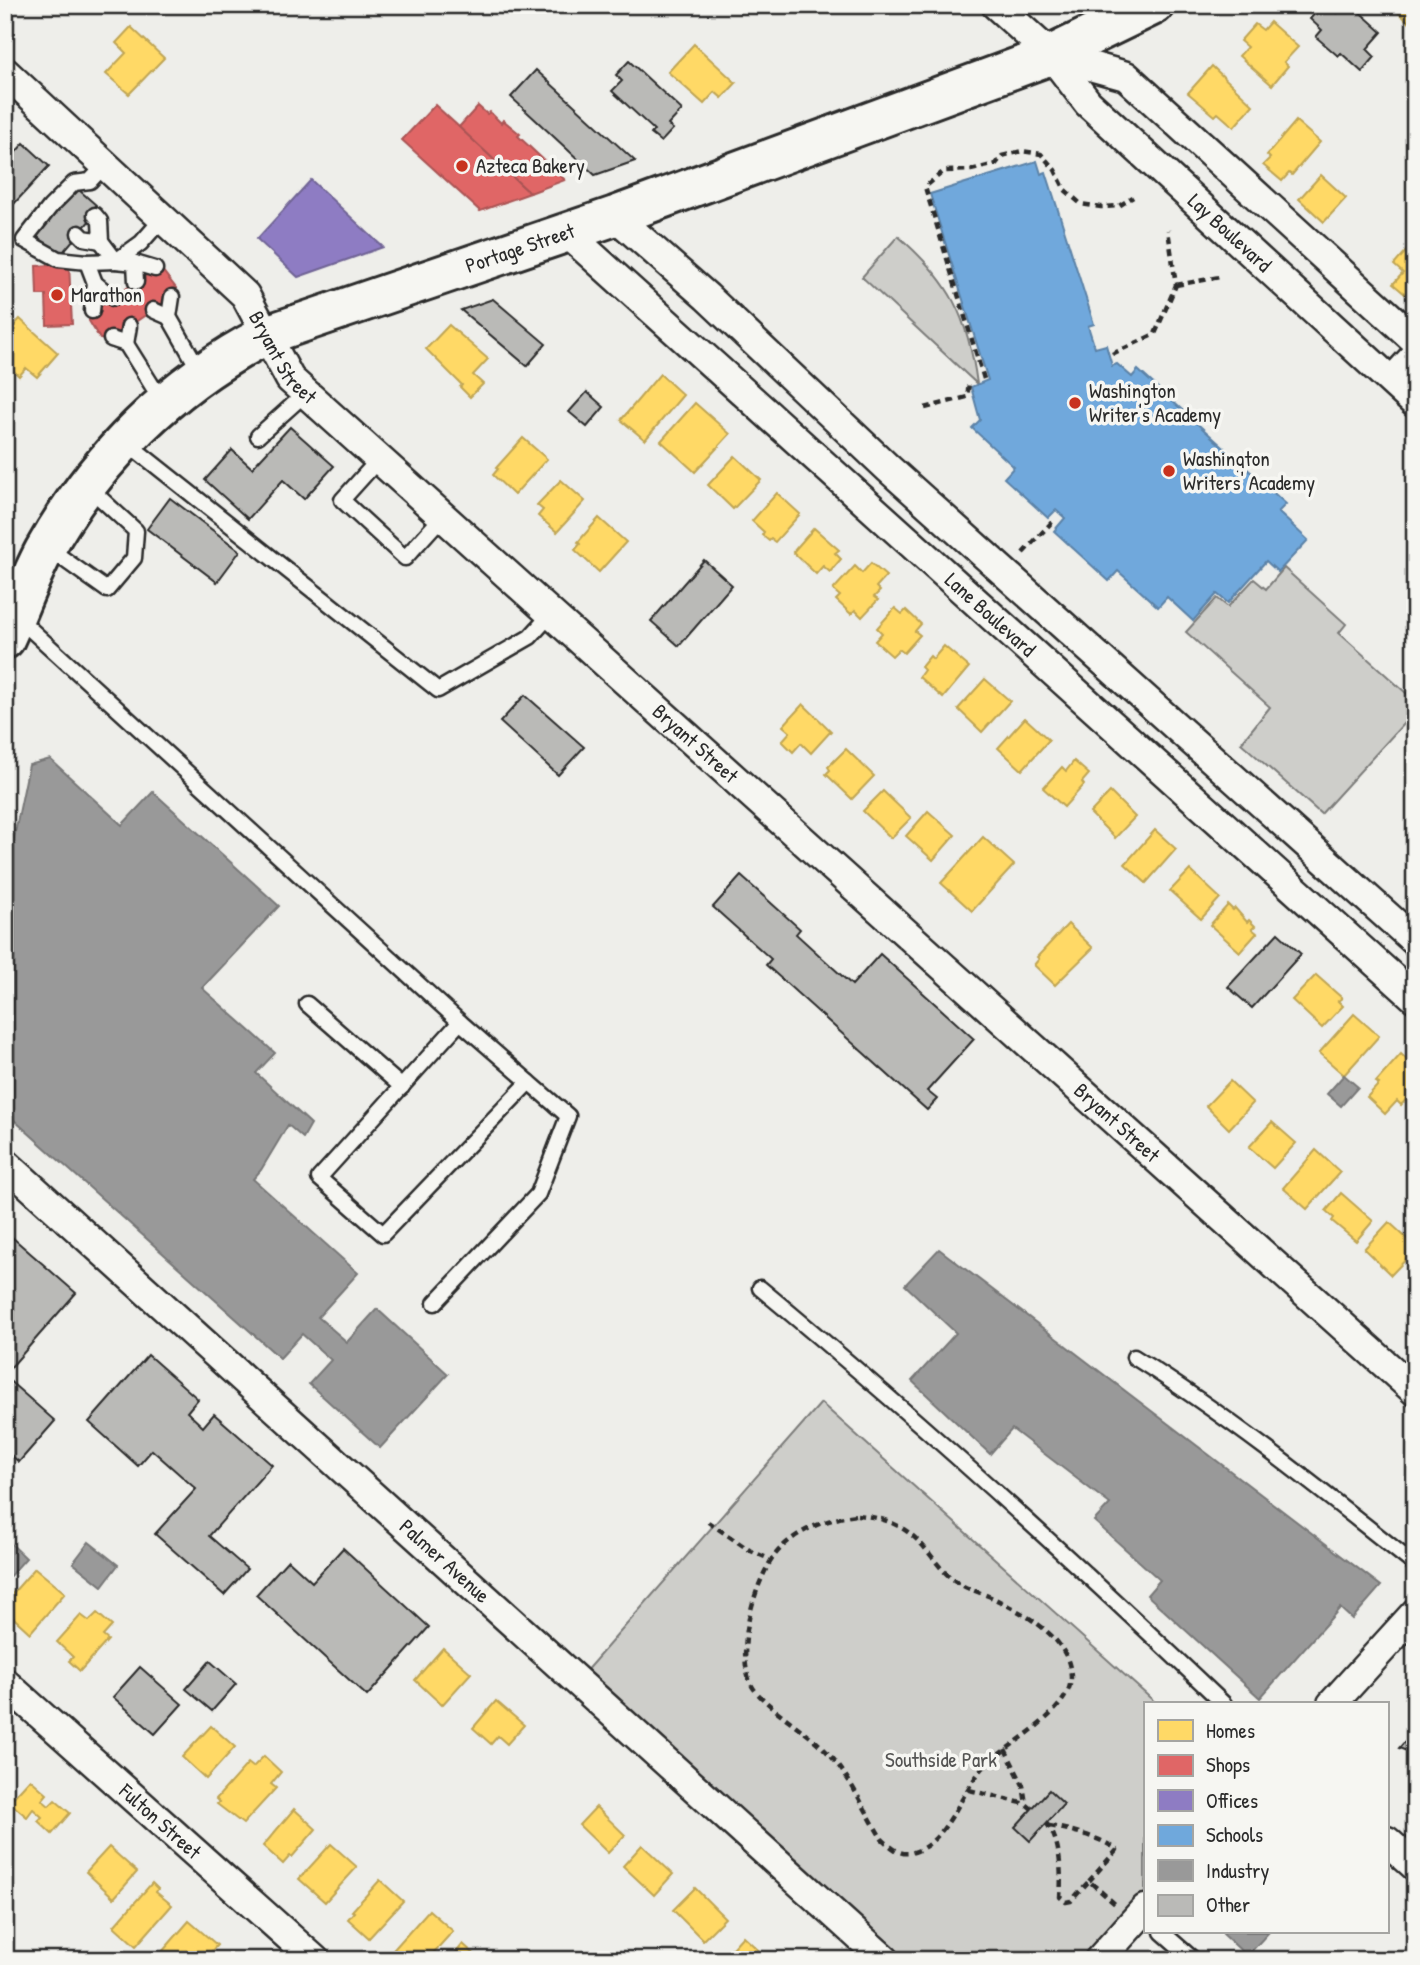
<svg xmlns="http://www.w3.org/2000/svg" width="1420" height="1965" font-family="'Patrick Hand',sans-serif">
<rect width="100%" height="100%" fill="#eeeeea"/>
<filter id="ink" filterUnits="userSpaceOnUse"><feTurbulence type="fractalNoise" baseFrequency=".0143" numOctaves="2"/><feDisplacementMap in="SourceGraphic" scale="14" xChannelSelector="R" yChannelSelector="G"/><feConvolveMatrix kernelMatrix="1 2 1 2 8 2 1 2 1" color-interpolation-filters="sRGB"/></filter>
<g filter="url(#ink)">
<g fill="#cececa" stroke="#7c7c7a" stroke-width="2">
<path d="M898,236C950,281 968,316 977,384L862,277Z"/>
<polygon points="1284,568 1346,624 1339,633 1415,701 1415,711 1321,814 1241,743 1270,707 1186,632 1217,598 1228,607 1254,579 1266,589"/>
<polygon points="821,1403 1157,1704 1145,1704 1145,1909 1099,1960 885,1960 577,1681"/>
</g>
<g fill="#ffd966" stroke="#bfa554" stroke-width="2">
<polygon points="1390,5 1415,5 1415,28"/>
<polygon points="1270,22 1298,47 1284,62 1288,66 1272,85 1239,56 1247,47 1240,41 1255,24 1263,30"/>
<polygon points="131,27 164,58 129,94 106,74 126,53 116,43"/>
<polygon points="694,44 736,83 722,98 715,92 704,104 668,72"/>
<polygon points="1212,66 1253,105 1234,127 1218,113 1215,116 1188,93"/>
<polygon points="1296,121 1320,142 1292,175 1289,173 1282,181 1263,165 1270,158 1267,155"/>
<polygon points="1321,175 1346,198 1324,222 1299,199"/>
<polygon points="1415,241 1415,287 1413,285 1405,294 1393,284 1403,273 1394,265"/>
<polygon points="20,319 58,353 37,377 26,368 19,376 5,363 5,356 9,351 5,347 5,335"/>
<polygon points="449,325 488,359 473,375 483,384 470,397 460,387 462,385 426,349"/>
<polygon points="660,374 683,395 645,440 621,420"/>
<polygon points="695,403 730,434 695,472 661,441"/>
<polygon points="523,438 547,459 514,495 493,475 498,469 496,468"/>
<polygon points="735,456 761,480 733,509 708,485"/>
<polygon points="561,480 585,501 557,532 538,516 543,510 537,505"/>
<polygon points="777,493 800,514 775,542 771,539 769,541 762,535 764,532 752,521"/>
<polygon points="599,518 626,542 599,572 575,550 580,544 578,542"/>
<polygon points="814,528 839,550 835,553 841,559 830,572 823,566 816,574 793,552"/>
<polygon points="871,563 886,576 876,587 880,591 874,597 878,600 862,617 855,610 851,614 836,600 840,596 833,590 855,566 862,573"/>
<polygon points="895,608 902,614 906,610 921,624 915,631 920,635 904,653 899,649 892,656 875,641 882,633 877,628"/>
<polygon points="944,646 969,667 943,698 919,677 924,670 921,667 930,656 933,659"/>
<polygon points="985,679 1010,701 982,732 958,709"/>
<polygon points="803,704 831,731 811,753 801,743 793,752 782,741 790,732 783,726"/>
<polygon points="1025,718 1049,740 1022,770 998,748"/>
<polygon points="846,749 874,776 852,799 826,774 830,770 828,767"/>
<polygon points="1074,761 1089,774 1082,782 1084,785 1064,807 1043,788 1062,767 1066,771"/>
<polygon points="883,791 911,818 891,838 863,811"/>
<polygon points="1110,792 1135,817 1115,838 1090,813"/>
<polygon points="928,811 955,835 933,860 906,836"/>
<polygon points="1155,830 1176,849 1146,883 1125,864"/>
<polygon points="983,837 1014,865 972,911 941,883"/>
<polygon points="1190,870 1220,898 1201,919 1170,891"/>
<polygon points="1228,905 1233,910 1235,908 1247,922 1249,920 1255,926 1252,929 1257,933 1240,952 1210,925"/>
<polygon points="1068,924 1093,948 1055,985 1034,965 1039,959 1037,957"/>
<polygon points="1316,975 1342,998 1338,1001 1343,1006 1322,1028 1292,1000"/>
<polygon points="1354,1014 1379,1036 1344,1075 1319,1053"/>
<polygon points="1401,1054 1415,1067 1415,1090 1401,1105 1397,1101 1385,1114 1367,1097 1379,1084 1376,1082"/>
<polygon points="1230,1081 1253,1103 1229,1129 1206,1106"/>
<polygon points="1272,1122 1296,1143 1273,1168 1249,1147"/>
<polygon points="1316,1150 1340,1172 1307,1209 1283,1188"/>
<polygon points="1341,1193 1373,1221 1356,1241 1332,1221 1334,1218 1326,1211"/>
<polygon points="1389,1222 1415,1246 1415,1250 1391,1275 1364,1249"/>
<polygon points="35,1568 65,1593 30,1633 5,1610 5,1602"/>
<polygon points="97,1613 112,1626 103,1636 108,1640 80,1671 69,1661 73,1657 57,1642 81,1615 89,1621"/>
<polygon points="443,1648 471,1673 442,1705 415,1680"/>
<polygon points="496,1701 524,1725 507,1744 498,1736 491,1744 473,1728"/>
<polygon points="211,1726 235,1747 206,1779 182,1757"/>
<polygon points="264,1756 281,1772 271,1784 276,1788 243,1824 217,1804 219,1802 216,1799 248,1763 253,1767"/>
<polygon points="30,1779 47,1794 42,1800 49,1806 55,1800 70,1813 52,1834 38,1821 42,1817 33,1809 27,1817 9,1802"/>
<polygon points="596,1807 625,1835 608,1853 579,1825"/>
<polygon points="294,1809 316,1829 292,1857 290,1856 283,1864 263,1846"/>
<polygon points="331,1844 357,1867 325,1902 299,1879"/>
<polygon points="642,1845 673,1874 654,1895 623,1866"/>
<polygon points="109,1847 137,1872 114,1898 86,1872"/>
<polygon points="380,1880 403,1901 369,1938 348,1919 354,1912 352,1911"/>
<polygon points="152,1883 158,1889 156,1892 172,1905 136,1946 114,1926"/>
<polygon points="695,1888 725,1918 703,1940 673,1910"/>
<polygon points="429,1910 453,1931 427,1960 390,1960 387,1957"/>
<polygon points="189,1921 217,1945 204,1960 168,1960 161,1953"/>
<polygon points="743,1936 769,1960 723,1958"/>
<polygon points="463,1944 481,1960 450,1960"/>
</g>
<g fill="#e06666" stroke="#aa5454" stroke-width="2">
<polygon points="435,105 459,127 530,193 480,211 402,140"/>
<polygon points="478,106 487,114 490,112 501,123 503,120 520,134 518,136 565,180 530,193 459,127"/>
<polygon points="69,264 72,324 47,325 46,295 37,295 36,266"/>
<polygon points="155,269 162,270 176,288 175,295 109,340 100,339 89,321 89,314"/>
</g>
<polygon fill="#8e7cc3" stroke="#706495" stroke-width="2" points="311,180 383,247 298,277 257,239"/>
<polygon fill="#6fa8dc" stroke="#5b82a7" stroke-width="2" points="1037,161 1041,174 1046,172 1094,324 1088,326 1095,348 1106,345 1112,366 1117,364 1132,377 1138,370 1286,504 1278,512 1308,540 1278,572 1266,561 1228,603 1217,594 1193,621 1167,597 1158,607 1118,571 1109,581 1054,531 1065,518 1056,510 1048,518 1004,478 1014,467 972,428 980,420 971,387 988,380 930,194"/>
<g fill="#999" stroke="#787878" stroke-width="2">
<polygon points="50,759 122,825 153,792 279,906 202,988 275,1053 256,1073 311,1124 303,1138 288,1125 261,1170 253,1179 358,1273 318,1317 347,1342 377,1309 448,1374 380,1448 309,1384 331,1360 302,1334 280,1358 5,1112 5,881 29,765"/>
<polygon points="1344,1075 1358,1087 1341,1106 1327,1094"/>
<polygon points="939,1249 1381,1586 1352,1619 1340,1608 1260,1698 1147,1595 1160,1580 1094,1521 1110,1504 1012,1429 990,1454 912,1381 956,1333 905,1285"/>
<polygon points="5,1538 26,1558 9,1577 5,1574"/>
<polygon points="89,1542 118,1565 102,1586 73,1563"/>
<polygon points="1225,1932 1269,1932 1247,1956 1223,1934"/>
</g>
<g fill="#babab7" stroke="#2b2b2b" stroke-width="2">
<polygon points="1322,5 1329,5 1337,13 1343,5 1352,5 1382,32 1367,49 1375,57 1362,72 1341,53 1338,56 1316,37 1322,30 1310,19"/>
<polygon points="629,61 682,110 668,125 673,129 661,142 651,134 654,130 612,91 622,81 616,75"/>
<polygon points="536,70 635,161 595,175 511,97"/>
<polygon points="24,143 49,166 11,207 5,202 5,164"/>
<polygon points="79,190 96,205 97,212 63,252 55,252 38,237 38,230 73,191"/>
<polygon points="493,299 546,344 527,366 461,310"/>
<polygon points="587,392 604,407 587,427 569,412"/>
<polygon points="290,427 334,466 304,499 283,480 248,519 205,480 232,450 252,468"/>
<polygon points="170,498 240,551 217,582 147,529"/>
<polygon points="704,560 732,585 679,646 651,621"/>
<polygon points="525,695 584,747 558,775 500,722"/>
<polygon points="741,876 800,929 796,934 852,985 880,954 974,1039 927,1091 937,1099 927,1110 766,965 771,959 713,907"/>
<polygon points="1278,933 1301,954 1252,1008 1228,987"/>
<polygon points="5,1231 76,1293 5,1374"/>
<polygon points="148,1355 198,1399 187,1412 203,1427 214,1414 272,1465 209,1536 247,1569 224,1595 155,1534 196,1489 152,1450 138,1466 89,1422"/>
<polygon points="5,1377 55,1421 19,1462 5,1450"/>
<polygon points="343,1548 429,1627 367,1696 256,1595 288,1560 312,1582"/>
<polygon points="210,1661 236,1684 212,1711 186,1689"/>
<polygon points="140,1667 182,1704 155,1734 113,1697"/>
<polygon points="1415,1730 1415,1754 1399,1748"/>
<polygon points="1049,1790 1064,1804 1030,1841 1015,1827"/>
</g>
<g fill="none" stroke-linecap="round" stroke-linejoin="round">
<defs>
<g id="lane">
<polyline points="105,165 90,181 74,183 50,207 24,240 58,259 87,262 116,261 141,243 163,218"/>
<polyline points="95,215 100,221 101,241 116,261 135,263 155,269"/>
<polyline points="79,233 84,238 101,241"/>
<polyline points="87,262 95,283 113,298"/>
<polyline points="135,263 136,282"/>
<polyline points="172,297 169,317 201,373"/>
<polyline points="153,310 169,317"/>
<polyline points="92,311 95,283"/>
<polyline points="111,339 126,344 163,403"/>
<polyline points="126,344 129,326"/>
<polyline points="258,436 306,393"/>
<polyline points="126,442 438,690 530,637 550,615"/>
<polyline points="379,459 342,500 405,558 442,517"/>
<polyline points="48,548 107,590 134,558 136,531 87,486"/>
<polyline points="17,617 460,1022 568,1116 538,1194 435,1303"/>
<polyline points="307,1004 402,1087"/>
<polyline points="460,1022 319,1178 383,1234 529,1082"/>
<path d="M760,1288C920,1420 1074,1561 1224,1704"/>
<path d="M1134,1357C1233,1419 1323,1492 1415,1565"/>
<polyline points="1162,1932 1194,1960"/>
</g>
<g id="street">
<path id="s1" d="M996,5L1051,55L1088,103L1415,403"/>
<polyline points="1051,55 1126,76 1415,340"/>
<path id="s2" d="M5,72L245,295L290,379L1415,1391"/>
<polyline points="615,216 707,297 889,469 1415,941"/>
<path id="s3" d="M567,233L1415,998"/>
<polyline points="1392,381 1415,356"/>
<path id="s4" d="M5,1163L885,1960"/>
<path id="s5" d="M5,1683L315,1960"/>
<polyline points="1332,1704 1415,1613"/>
<polyline points="1387,1841 1415,1866"/>
<polyline points="1099,1960 1145,1909"/>
</g>
<g id="secondary">
<path id="s6" d="M5,639C18,611 29,579 44,551C95,459 172,383 266,335L615,216L1051,55L1154,5"/>
</g>
</defs>
<use href="#lane" stroke="#2b2b2b" stroke-width="19"/>
<use href="#street" stroke="#2b2b2b" stroke-width="33"/>
<use href="#secondary" stroke="#2b2b2b" stroke-width="44"/>
<g stroke="#2b2b2b" stroke-width="4.5" stroke-dasharray="7 5" stroke-linecap="butt">
<polyline points="1176,285 1220,277"/>
<polyline points="1112,354 1155,334 1176,285 1168,230"/>
<polyline points="984,379 925,187 944,171 971,170 996,164 1002,156 1022,151 1041,154 1055,170 1065,190 1081,204 1101,207 1119,206 1133,197"/>
<polyline points="925,408 967,397 969,383"/>
<polyline points="1023,553 1052,522"/>
<path d="M857,1515C889,1518 908,1527 929,1553C936,1562 944,1573 954,1580C965,1589 980,1592 993,1598C1023,1613 1071,1637 1071,1678C1070,1713 1007,1744 984,1767C961,1791 948,1841 914,1852C901,1857 891,1847 882,1839C864,1810 849,1773 824,1749C805,1730 769,1709 754,1689C732,1658 755,1574 780,1549C799,1529 830,1518 857,1515Z"/>
<polyline points="708,1522 751,1551 772,1560"/>
<polyline points="1005,1749 1023,1785 1026,1804"/>
<polyline points="969,1790 1026,1804 1032,1809"/>
<path d="M1046,1823C1061,1839 1062,1876 1060,1897L1066,1902L1071,1901L1089,1881L1115,1904"/>
<path d="M1049,1826C1068,1829 1103,1838 1117,1850L1089,1881"/>
</g>
<use href="#lane" stroke="#f6f6f2" stroke-width="14"/>
<use href="#street" stroke="#f6f6f2" stroke-width="28"/>
<use href="#secondary" stroke="#f6f6f2" stroke-width="38"/>
</g>
</g>
<g fill="#c8321e" stroke="#f6f6f2" stroke-width="2.5">
<circle cx="462" cy="166" r="7"/>
<circle cx="57" cy="295" r="7"/>
<circle cx="1075" cy="403" r="7"/>
<circle cx="1169" cy="471" r="7"/>
</g>
<g text-anchor="middle" stroke-width="7" stroke-linejoin="round" paint-order="stroke">
<g font-size="21" fill="#2b2b2b" stroke="#f6f6f2" text-anchor="start">
<text x="476" y="173">Azteca Bakery</text>
<text x="71" y="302">Marathon</text>
<text x="1089" y="398">Washington<tspan x="1089" dy="24">Writer's Academy</tspan></text>
<text x="1183" y="466">Washington<tspan x="1183" dy="24">Writers' Academy</tspan></text>
</g>
<g font-size="21" fill="#2b2b2b" stroke="#f6f6f2">
<text dy="7" stroke="none"><textPath href="#s1" startOffset="327">Lay Boulevard</textPath></text>
<text dy="7" stroke="none"><textPath href="#s6" startOffset="679">Portage Street</textPath></text>
<text dy="7" stroke="none"><textPath href="#s2" startOffset="401">Bryant Street</textPath></text>
<text dy="7" stroke="none"><textPath href="#s3" startOffset="570">Lane Boulevard</textPath></text>
<text dy="7" stroke="none"><textPath href="#s2" startOffset="968">Bryant Street</textPath></text>
<text dy="7" stroke="none"><textPath href="#s2" startOffset="1535">Bryant Street</textPath></text>
<text dy="7" stroke="none"><textPath href="#s4" startOffset="593">Palmer Avenue</textPath></text>
<text dy="7" stroke="none"><textPath href="#s5" startOffset="208">Fulton Street</textPath></text>
</g>
<g font-size="21" fill="#545453" stroke="#f6f6f2">
<text x="941" y="1767">Southside Park</text>
</g>
</g>
<rect width="1420" height="1965" fill="none" stroke="#f6f6f2" stroke-width="28"/>
<rect x="14" y="14" width="1392" height="1937" fill="none" stroke="#2b2b2b" stroke-width="2.5" filter="url(#ink)"/>
<rect x="1144" y="1702" width="245" height="231" fill="#f6f6f2" stroke="#a5a5a2" stroke-width="2"/>
<rect x="1158" y="1720" width="35" height="21" fill="#ffd966" stroke="#a5a5a2" stroke-width="2"/>
<text x="1206" y="1738" font-size="21" fill="#2b2b2b">Homes</text>
<rect x="1158" y="1755" width="35" height="21" fill="#e06666" stroke="#a5a5a2" stroke-width="2"/>
<text x="1206" y="1772" font-size="21" fill="#2b2b2b">Shops</text>
<rect x="1158" y="1790" width="35" height="21" fill="#8e7cc3" stroke="#a5a5a2" stroke-width="2"/>
<text x="1206" y="1808" font-size="21" fill="#2b2b2b">Offices</text>
<rect x="1158" y="1825" width="35" height="21" fill="#6fa8dc" stroke="#a5a5a2" stroke-width="2"/>
<text x="1206" y="1842" font-size="21" fill="#2b2b2b">Schools</text>
<rect x="1158" y="1860" width="35" height="21" fill="#999999" stroke="#a5a5a2" stroke-width="2"/>
<text x="1206" y="1878" font-size="21" fill="#2b2b2b">Industry</text>
<rect x="1158" y="1895" width="35" height="21" fill="#babab7" stroke="#a5a5a2" stroke-width="2"/>
<text x="1206" y="1912" font-size="21" fill="#2b2b2b">Other</text>
</svg>
